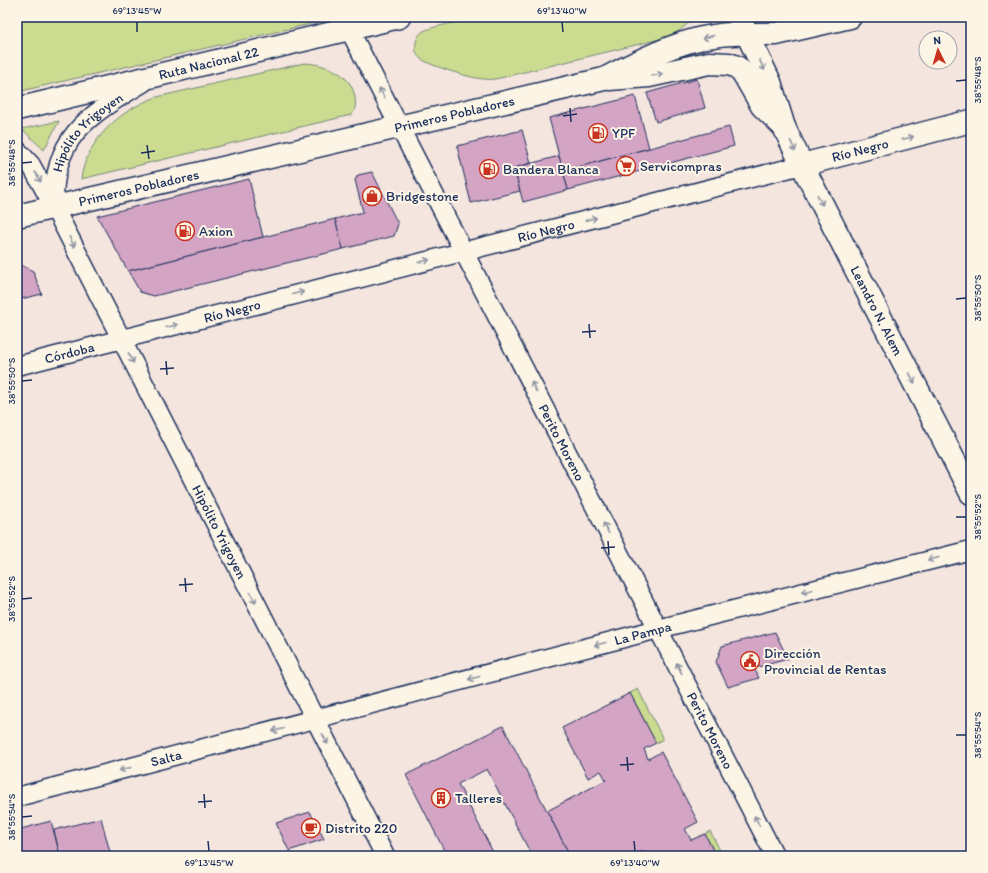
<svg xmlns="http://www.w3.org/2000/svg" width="988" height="873" font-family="Itim,sans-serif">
<rect width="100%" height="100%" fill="#f4e5de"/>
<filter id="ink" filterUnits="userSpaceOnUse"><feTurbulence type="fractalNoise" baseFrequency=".025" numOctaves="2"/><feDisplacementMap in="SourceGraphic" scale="8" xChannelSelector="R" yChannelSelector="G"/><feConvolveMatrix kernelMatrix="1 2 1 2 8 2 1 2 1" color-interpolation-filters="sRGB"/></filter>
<g filter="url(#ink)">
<g fill="#cbdc90" stroke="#738677">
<polygon points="17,17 340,17 17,92"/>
<path d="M484,17H696L679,31L664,38L500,78C495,79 490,80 485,79C473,79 431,66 421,59C413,53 414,39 422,32C430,26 471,20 484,17Z"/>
<path d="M304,63C326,64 351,73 355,97C356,104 356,110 351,115L81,179C86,140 121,109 157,97Z"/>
<polygon points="59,121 44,150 22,129"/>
<polygon points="638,689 663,739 656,743 630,693"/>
<polygon points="710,831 723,856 716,856 705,834"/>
</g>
<g fill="#d4a4c4" stroke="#1b2f5e">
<polygon points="697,79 705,108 656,122 647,93"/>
<polygon points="635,96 649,148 563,171 549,118"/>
<polygon points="729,127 734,146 568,190 563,171"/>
<polygon points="522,130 531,163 514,168 520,191 471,203 457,146"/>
<polygon points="559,156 568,190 523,202 514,168"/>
<polygon points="372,172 398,224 394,236 343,249 335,219 363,212 355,180 358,175"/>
<polygon points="249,179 263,237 128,271 97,216"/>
<polygon points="335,219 343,249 154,296 140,292 128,271"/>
<polygon points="17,263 33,271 42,294 17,300"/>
<polygon points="775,632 788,659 754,668 759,678 728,687 716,662 722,646"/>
<polygon points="630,693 656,743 644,749 648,759 661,752 698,822 685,829 691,840 705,834 716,856 645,856 643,851 634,856 570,856 547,811 606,780 601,771 588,778 562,728"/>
<polygon points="503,726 547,811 570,856 532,856 487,769 458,784 495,856 447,856 406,775"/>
<polygon points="310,812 324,839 289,851 276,823"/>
<polygon points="101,818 111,856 60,856 54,830"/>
<polygon points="51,821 60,856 17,856 17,830"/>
</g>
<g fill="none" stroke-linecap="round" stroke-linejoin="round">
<defs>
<g id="minor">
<path id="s1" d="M349,29L775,856"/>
<path id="s2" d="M17,150L31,165L54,207L385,856"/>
<path id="s3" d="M54,206C52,135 90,115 144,82"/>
<path id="s4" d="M17,366L802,165"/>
<path id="s5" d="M17,797L658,629L971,550"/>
</g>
<g id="tertiary">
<polyline points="609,79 649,76 709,63 729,64 737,67 743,73 762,106 784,127"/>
<path id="s6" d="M17,216L604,79C647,56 697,31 747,34"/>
</g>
<g id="secondary">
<path id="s7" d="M739,17L770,82L784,127L802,165L971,493"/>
<polyline points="747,34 776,34 850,17"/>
<path id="s8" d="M802,165L971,121"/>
</g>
<g id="trunk">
<path id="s9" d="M17,109L399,17"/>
</g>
</defs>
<use href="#minor" stroke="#1b2f5e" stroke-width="21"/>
<use href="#tertiary" stroke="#1b2f5e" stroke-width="25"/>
<use href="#secondary" stroke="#1b2f5e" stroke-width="25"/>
<use href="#trunk" stroke="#1b2f5e" stroke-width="25"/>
<use href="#minor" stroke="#fcf5e5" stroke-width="18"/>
<use href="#tertiary" stroke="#fcf5e5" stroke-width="22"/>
<use href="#secondary" stroke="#fcf5e5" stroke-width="22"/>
<use href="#trunk" stroke="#fcf5e5" stroke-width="22"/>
</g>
<defs><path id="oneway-shaft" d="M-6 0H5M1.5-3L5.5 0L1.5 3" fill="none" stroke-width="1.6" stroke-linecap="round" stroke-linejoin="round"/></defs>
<g stroke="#8c92a2">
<use href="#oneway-shaft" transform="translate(708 37) rotate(165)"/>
<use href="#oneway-shaft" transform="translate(762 65) rotate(65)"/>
<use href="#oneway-shaft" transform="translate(657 75) rotate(-10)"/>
<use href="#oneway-shaft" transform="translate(382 93) rotate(-117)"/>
<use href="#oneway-shaft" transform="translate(908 138) rotate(-15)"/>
<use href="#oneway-shaft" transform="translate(793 146) rotate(64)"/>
<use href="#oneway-shaft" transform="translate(38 177) rotate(60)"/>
<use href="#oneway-shaft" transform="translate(820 200) rotate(63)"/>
<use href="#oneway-shaft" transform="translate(591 219) rotate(-14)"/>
<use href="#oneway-shaft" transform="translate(72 242) rotate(63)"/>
<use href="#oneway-shaft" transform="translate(424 261) rotate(-14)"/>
<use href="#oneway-shaft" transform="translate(298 293) rotate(-14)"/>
<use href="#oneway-shaft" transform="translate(172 326) rotate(-14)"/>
<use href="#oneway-shaft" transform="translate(131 358) rotate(63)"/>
<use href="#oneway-shaft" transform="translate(912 378) rotate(63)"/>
<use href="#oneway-shaft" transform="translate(534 387) rotate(-117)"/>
<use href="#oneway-shaft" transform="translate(606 528) rotate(-117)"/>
<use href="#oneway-shaft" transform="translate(933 559) rotate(166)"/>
<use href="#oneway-shaft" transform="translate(807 591) rotate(166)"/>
<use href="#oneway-shaft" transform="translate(253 598) rotate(63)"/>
<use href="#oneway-shaft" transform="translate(600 644) rotate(165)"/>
<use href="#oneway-shaft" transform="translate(679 668) rotate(-117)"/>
<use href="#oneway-shaft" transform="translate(474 678) rotate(165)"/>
<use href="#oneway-shaft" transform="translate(278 730) rotate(165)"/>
<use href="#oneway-shaft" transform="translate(325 739) rotate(63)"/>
<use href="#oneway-shaft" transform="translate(125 769) rotate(165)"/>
<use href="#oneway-shaft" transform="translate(757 821) rotate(-117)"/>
</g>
</g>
<path fill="none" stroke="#1b2f5e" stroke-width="1.5" d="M137,22V32M562,22L563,32M956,81L966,80M570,108L571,122M563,116L577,114M147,145L149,159M141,153L155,151M22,163L32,162M956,299L966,298M589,324L590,338M582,332L596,331M166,361L167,375M160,369L174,368M22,381L32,380M956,517H966M608,541L609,555M601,548L615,547M185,578L186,592M179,585L193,584M22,599L32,598M956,735H966M627,757L628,771M620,765L634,764M204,794L205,808M198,802L212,801M22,817L32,816M208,841L209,851M634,841L635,851"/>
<defs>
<symbol id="fuel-ring" viewBox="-11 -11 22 22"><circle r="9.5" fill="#fcf5e5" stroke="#c8321e" stroke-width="1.5"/><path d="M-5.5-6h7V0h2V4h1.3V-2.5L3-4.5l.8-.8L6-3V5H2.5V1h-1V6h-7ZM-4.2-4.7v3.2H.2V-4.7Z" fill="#c8321e"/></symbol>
<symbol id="supermarket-ring" viewBox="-11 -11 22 22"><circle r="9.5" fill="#fcf5e5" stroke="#c8321e" stroke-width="1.5"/><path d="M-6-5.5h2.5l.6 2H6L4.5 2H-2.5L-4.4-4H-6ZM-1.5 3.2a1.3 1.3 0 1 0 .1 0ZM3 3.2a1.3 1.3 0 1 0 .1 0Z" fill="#c8321e"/></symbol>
<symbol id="shop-ring" viewBox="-11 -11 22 22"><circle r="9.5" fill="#fcf5e5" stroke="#c8321e" stroke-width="1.5"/><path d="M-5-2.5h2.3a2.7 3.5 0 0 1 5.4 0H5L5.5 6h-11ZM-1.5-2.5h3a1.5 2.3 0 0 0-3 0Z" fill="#c8321e"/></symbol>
<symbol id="civic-ring" viewBox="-11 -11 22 22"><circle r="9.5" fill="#fcf5e5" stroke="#c8321e" stroke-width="1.5"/><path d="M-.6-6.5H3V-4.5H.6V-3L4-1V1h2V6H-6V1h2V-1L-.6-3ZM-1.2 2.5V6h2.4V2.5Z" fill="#c8321e"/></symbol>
<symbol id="building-ring" viewBox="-11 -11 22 22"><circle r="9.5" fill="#fcf5e5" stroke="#c8321e" stroke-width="1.5"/><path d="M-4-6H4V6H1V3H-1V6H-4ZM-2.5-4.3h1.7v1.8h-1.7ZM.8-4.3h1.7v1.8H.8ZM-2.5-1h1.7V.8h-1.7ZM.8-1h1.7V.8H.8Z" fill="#c8321e"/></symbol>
<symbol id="cafe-ring" viewBox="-11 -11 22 22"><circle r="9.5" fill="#fcf5e5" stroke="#c8321e" stroke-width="1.5"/><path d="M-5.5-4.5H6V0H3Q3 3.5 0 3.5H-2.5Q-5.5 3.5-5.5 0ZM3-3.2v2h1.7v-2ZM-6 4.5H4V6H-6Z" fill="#c8321e"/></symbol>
</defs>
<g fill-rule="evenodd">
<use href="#fuel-ring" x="587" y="122" width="22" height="22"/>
<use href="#supermarket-ring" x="615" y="155" width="22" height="22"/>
<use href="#fuel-ring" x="478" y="158" width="22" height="22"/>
<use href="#shop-ring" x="361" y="185" width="22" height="22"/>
<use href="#fuel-ring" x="174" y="220" width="22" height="22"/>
<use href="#civic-ring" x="739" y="650" width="22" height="22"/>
<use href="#building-ring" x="430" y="787" width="22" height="22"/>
<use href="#cafe-ring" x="300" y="817" width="22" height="22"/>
</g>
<g text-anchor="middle" stroke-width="4" stroke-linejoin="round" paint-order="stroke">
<g font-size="14" fill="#1b2f5e" stroke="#fcf5e5">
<text dy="5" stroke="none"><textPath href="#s9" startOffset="197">Ruta Nacional 22</textPath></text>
<text dy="5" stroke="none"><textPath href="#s6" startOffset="449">Primeros Pobladores</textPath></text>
<text dy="5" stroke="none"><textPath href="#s3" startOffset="86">Hipólito Yrigoyen</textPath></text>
<text dy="5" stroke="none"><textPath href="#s8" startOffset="60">Río Negro</textPath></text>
<text dy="5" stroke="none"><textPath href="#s6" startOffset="125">Primeros Pobladores</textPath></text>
<text dy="5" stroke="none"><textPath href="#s4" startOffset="546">Río Negro</textPath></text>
<text dy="5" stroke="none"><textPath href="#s4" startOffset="222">Río Negro</textPath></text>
<text dy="5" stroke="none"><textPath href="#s7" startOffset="325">Leandro N. Alem</textPath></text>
<text dy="5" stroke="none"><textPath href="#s4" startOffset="54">Córdoba</textPath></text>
<text dy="5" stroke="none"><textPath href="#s1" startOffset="465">Perito Moreno</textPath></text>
<text dy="5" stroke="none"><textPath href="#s2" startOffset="433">Hipólito Yrigoyen</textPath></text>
<text dy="5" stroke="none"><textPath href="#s5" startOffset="647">La Pampa</textPath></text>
<text dy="5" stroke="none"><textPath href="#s1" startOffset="789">Perito Moreno</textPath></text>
<text dy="5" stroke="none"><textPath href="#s5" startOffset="154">Salta</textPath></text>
</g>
<g font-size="14" fill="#1b2f5e" stroke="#fcf5e5" text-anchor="start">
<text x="612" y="138">YPF</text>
<text x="640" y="171">Servicompras</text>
<text x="503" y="174">Bandera Blanca</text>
<text x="386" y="201">Bridgestone</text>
<text x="199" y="236">Axion</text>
<text x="764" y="658">Dirección<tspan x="764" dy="16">Provincial de Rentas</tspan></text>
<text x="455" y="803">Talleres</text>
<text x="325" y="833">Distrito 220</text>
</g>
</g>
<rect width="988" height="873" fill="none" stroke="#fcf5e5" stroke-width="44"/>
<g transform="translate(938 50) rotate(355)"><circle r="19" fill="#fcf5e5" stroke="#a2a6af"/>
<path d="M0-3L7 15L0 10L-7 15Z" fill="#c8321e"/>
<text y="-6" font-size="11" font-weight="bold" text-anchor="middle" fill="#1b2f5e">N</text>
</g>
<rect x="22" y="22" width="944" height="829" fill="none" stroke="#1b2f5e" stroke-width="1.5"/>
<g font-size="10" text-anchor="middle" fill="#1b2f5e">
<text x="137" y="14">69°13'45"W</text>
<text x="562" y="14">69°13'40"W</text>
<text transform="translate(977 80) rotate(-90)" y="4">38°55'48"S</text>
<text transform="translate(11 163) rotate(-90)" y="4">38°55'48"S</text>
<text transform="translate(977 298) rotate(-90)" y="4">38°55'50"S</text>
<text transform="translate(11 381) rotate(-90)" y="4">38°55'50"S</text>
<text transform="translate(977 517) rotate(-90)" y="4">38°55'52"S</text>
<text transform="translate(11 599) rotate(-90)" y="4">38°55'52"S</text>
<text transform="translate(977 735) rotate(-90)" y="4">38°55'54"S</text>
<text transform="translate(11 817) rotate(-90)" y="4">38°55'54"S</text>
<text x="209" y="866">69°13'45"W</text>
<text x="635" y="866">69°13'40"W</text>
</g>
</svg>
